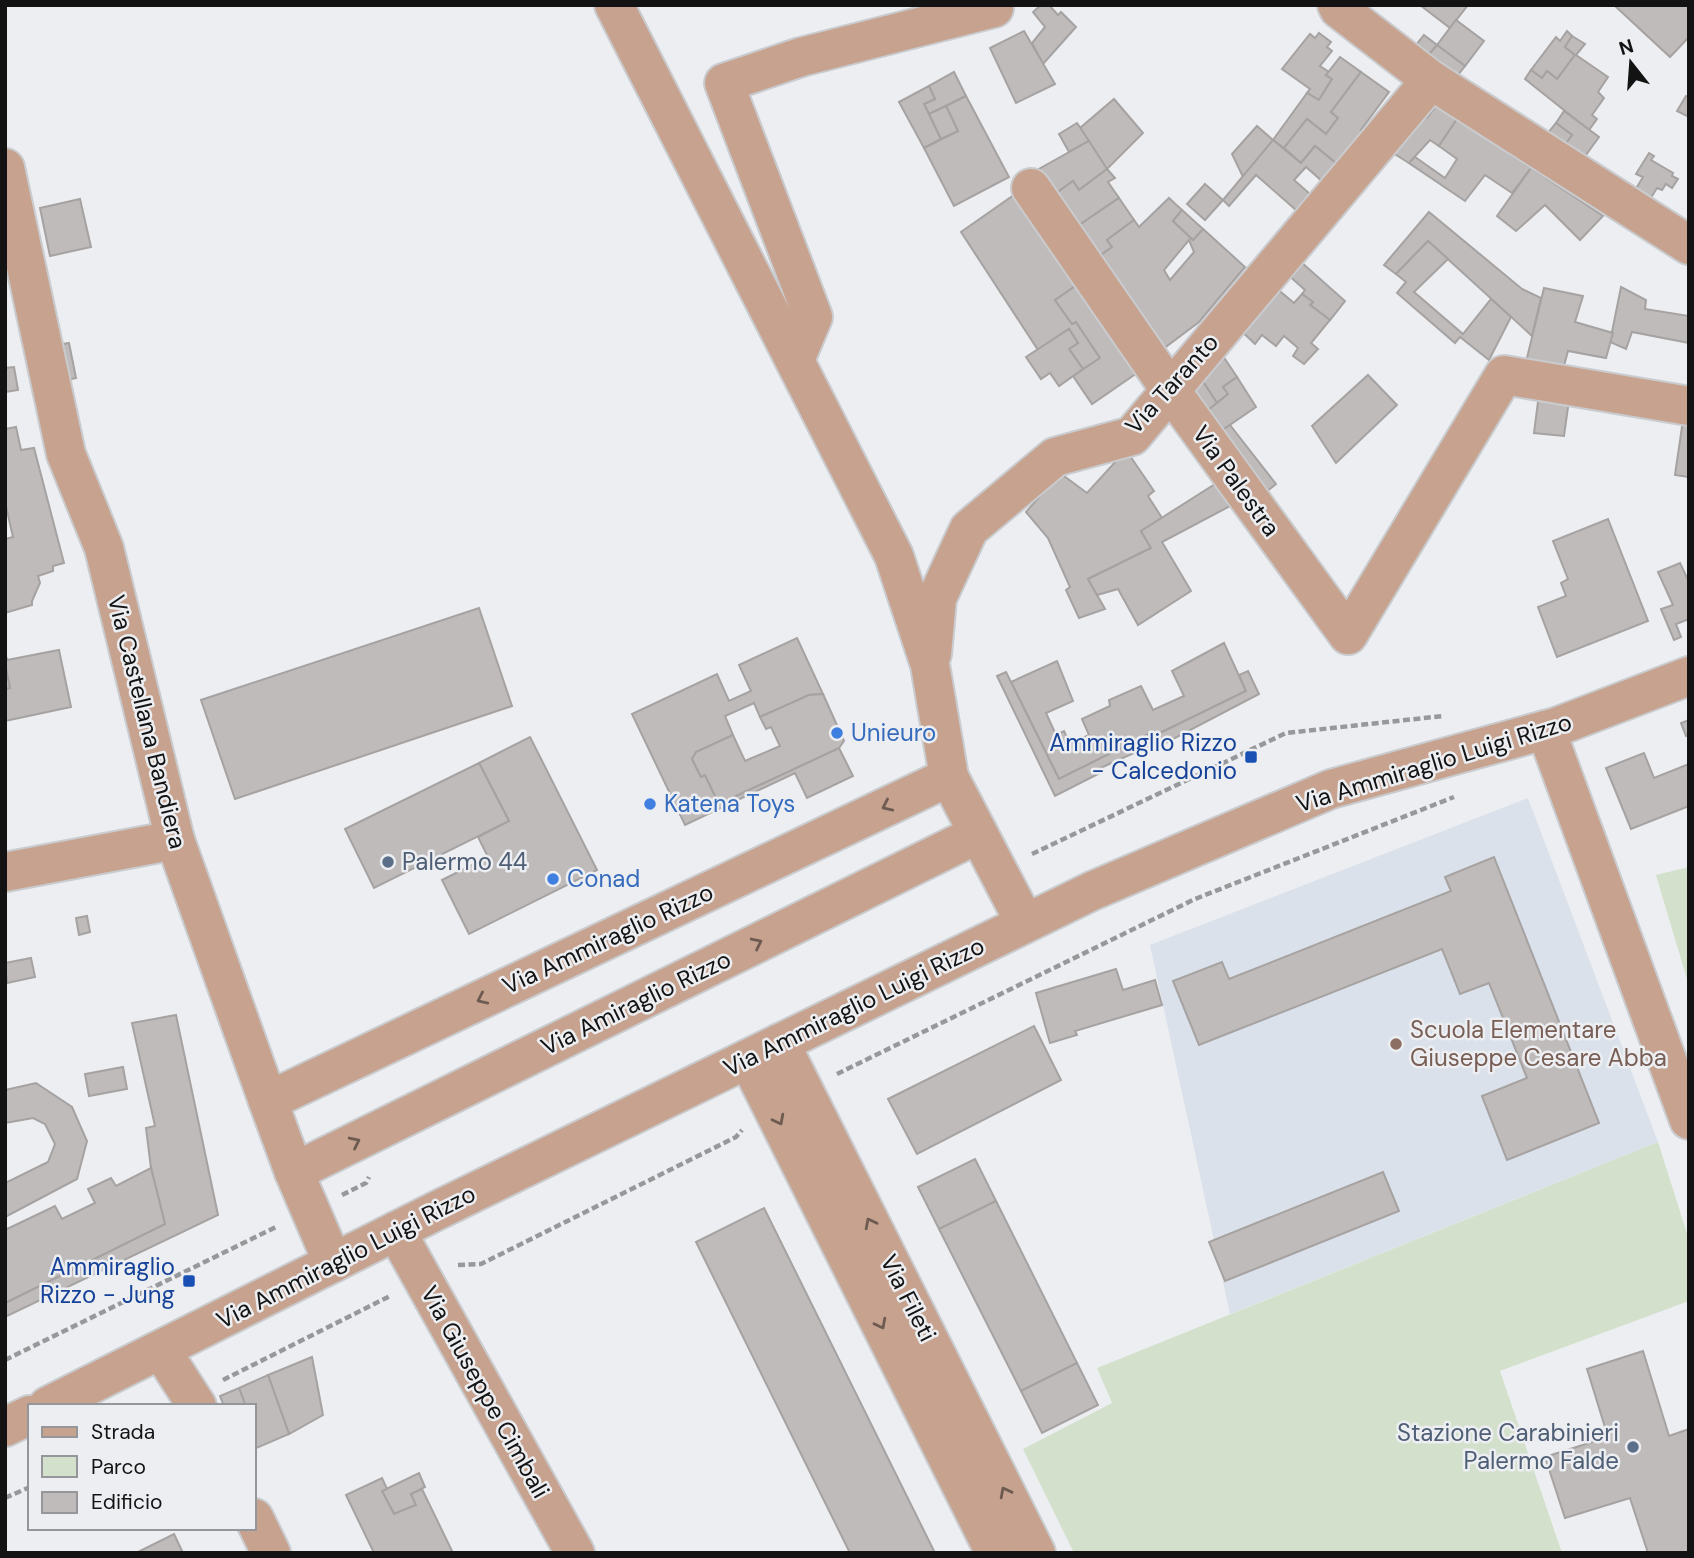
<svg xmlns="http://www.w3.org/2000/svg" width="1694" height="1558" font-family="'DM Sans',sans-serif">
<rect width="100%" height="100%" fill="#eceef1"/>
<polygon fill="#dae1ea" points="1528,798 1658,1142 1230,1314 1150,945"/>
<g fill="#d3e1cc">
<polygon points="1689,867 1689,986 1656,875"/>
<polygon points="1658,1142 1689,1240 1689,1301 1500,1371 1562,1553 1074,1553 1023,1449 1112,1403 1097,1368"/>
</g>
<g fill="#bfbbba" stroke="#a5a2a1" stroke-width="2" fill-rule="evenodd">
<polygon points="1041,5 1049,5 1058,15 1061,12 1076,27 1043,64 1032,43 1045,27 1033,12"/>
<polygon points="1420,5 1468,5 1450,28"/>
<polygon points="1614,5 1689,5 1689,37 1670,57"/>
<polygon points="1456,20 1484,41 1465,66 1437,45"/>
<polygon points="1024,31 1055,84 1016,103 990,48"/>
<polygon points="1567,31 1572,36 1565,47 1575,55 1557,79 1547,71 1542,78 1531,70 1556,37 1560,41"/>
<polygon points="1319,33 1331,42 1327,47 1332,51 1320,66 1329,72 1326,75 1332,79 1319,100 1307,93 1310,89 1282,69 1310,34 1315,38"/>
<polygon points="1424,35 1437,45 1420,65 1408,55"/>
<polygon points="1572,36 1585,44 1576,55 1608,77 1598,92 1604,98 1592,115 1597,119 1589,130 1525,79 1531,70 1542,78 1547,71 1557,79 1575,55 1565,47"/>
<polygon points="1437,45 1465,66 1447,89 1420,65"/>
<polygon points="1340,57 1361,72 1331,112 1338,118 1326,134 1307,119 1284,148 1273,140 1307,93 1319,100 1332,79 1326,75"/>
<polygon points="954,72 966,96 929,114 924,104 935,99 929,86"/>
<polygon points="1361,72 1389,92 1361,130 1363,132 1337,164 1315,146 1301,163 1284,148 1307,119 1326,134 1338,118 1331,112"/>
<polygon points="929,86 935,99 924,104 941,139 924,148 899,102"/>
<polygon points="966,96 1009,177 954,206 924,148 958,131 946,106"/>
<polygon points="1686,96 1689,98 1689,117 1677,111"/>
<polygon points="1114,99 1143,133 1107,169 1080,128"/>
<polygon points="1437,105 1457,119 1439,146 1430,140 1409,163 1385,148 1415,111 1427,118"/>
<polygon points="946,106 958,131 941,139 929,114"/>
<polygon points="1564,111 1599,137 1578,166 1558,154 1572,135 1556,123"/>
<polygon points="1457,119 1531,168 1512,193 1485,175 1465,201 1409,163 1415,157 1445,178 1457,159 1439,146"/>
<polygon points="1077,123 1089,141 1069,152 1059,134"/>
<polygon points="1556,123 1572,135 1558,154 1540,143"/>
<polygon points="1257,126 1273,140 1243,177 1232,154"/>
<polygon points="1273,140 1301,163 1315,146 1337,164 1322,181 1306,167 1294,180 1310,194 1296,210 1256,175 1229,206 1223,200"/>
<polygon points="1089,141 1107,169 1079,190 1073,181 1047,200 1028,175"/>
<polygon points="1649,153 1654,156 1651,160 1673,173 1672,176 1678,179 1672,188 1666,184 1662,190 1657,188 1649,201 1634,192 1643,177 1636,174"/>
<polygon points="1531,168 1603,216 1580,240 1545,205 1516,231 1497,216"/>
<polygon points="1107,169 1115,178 1108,182 1119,198 1069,232 1047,200 1073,181 1079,190"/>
<polygon points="1205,184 1223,200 1205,220 1187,204"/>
<polygon points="1014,195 1077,285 1055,300 1072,324 1076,322 1100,358 1083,369 1069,349 1078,343 1069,329 1038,350 961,232"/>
<polygon points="1119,198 1134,220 1107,240 1112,247 1090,263 1069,232"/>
<path d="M1169,198L1182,210L1173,221L1193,240L1203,229L1245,267L1199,322L1155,355L1090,263L1112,247L1107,240L1134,220L1139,227ZM1189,240L1194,252L1170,280L1164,270Z"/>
<polygon points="80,199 91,247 50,256 40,208"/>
<polygon points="1182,210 1203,229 1193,240 1173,221"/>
<polygon points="1429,212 1522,289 1541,298 1532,336 1428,241 1396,274 1384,265"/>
<polygon points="1428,241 1448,259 1414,292 1463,334 1491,299 1511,317 1489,360 1460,337 1455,343 1397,293 1406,282 1396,274"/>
<polygon points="1292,254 1345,301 1330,320 1310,305 1313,302 1302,294 1305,290 1287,274"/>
<polygon points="1077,285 1137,373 1092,404 1073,376 1100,358 1076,322 1072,324 1055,300"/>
<polygon points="1275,287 1294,303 1302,294 1313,302 1310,305 1330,320 1311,343 1318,349 1304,364 1293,356 1298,348 1284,336 1276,346 1262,335 1255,344 1234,324"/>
<polygon points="1621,287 1646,300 1645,309 1689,316 1689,343 1632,332 1626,349 1610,342"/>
<polygon points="1544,288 1583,296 1575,322 1613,333 1606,358 1568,351 1562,373 1525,366"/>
<polygon points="1069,329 1078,343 1069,349 1083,369 1059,386 1050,373 1041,379 1026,357"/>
<polygon points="69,343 76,378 58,382 51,346"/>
<polygon points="1217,347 1237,377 1223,387 1228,394 1217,403 1196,371"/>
<polygon points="14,367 18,390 5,392 5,368"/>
<polygon points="1196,371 1217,403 1202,415 1183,386"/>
<polygon points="1368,375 1397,405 1336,463 1312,426"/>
<polygon points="1237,377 1256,407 1215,435 1202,415 1228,394 1223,387"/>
<polygon points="1539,394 1569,400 1564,436 1534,433"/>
<polygon points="1683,420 1689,421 1689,477 1675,475"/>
<polygon points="1230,425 1276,484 1256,500 1210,438"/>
<polygon points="16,427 21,450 34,448 64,563 53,566 53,571 38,576 40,583 32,601 32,605 5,613 5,539 13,537 5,502 5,429"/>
<polygon points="1126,450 1154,491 1148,496 1162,518 1141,531 1151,548 1088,579 1105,609 1079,618 1066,590 1070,587 1048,538 1026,512 1060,473 1087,493"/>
<polygon points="1215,484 1232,505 1162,542 1191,591 1138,625 1118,589 1097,595 1088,579 1151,548 1141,531"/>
<polygon points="1608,519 1648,621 1557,657 1538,607 1566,596 1561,583 1568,579 1553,541"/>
<polygon points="1680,563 1687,578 1689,577 1689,619 1676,624 1681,637 1674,640 1661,609 1673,605 1658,572"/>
<polygon points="479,608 512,706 235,799 201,700"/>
<polygon points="797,638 823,694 809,695 760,717 754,703 725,716 733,735 696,752 692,759 701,777 705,775 716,798 723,802 839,748 853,776 807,798 795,773 685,825 632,714 717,674 729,701 751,691 739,665"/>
<polygon points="1224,643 1246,691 1152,737 1149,734 1059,779 1011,682 1057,661 1073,701 1046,713 1056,735 1064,731 1070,744 1089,735 1082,719 1110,706 1109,700 1141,686 1153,710 1184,696 1172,671"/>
<polygon points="59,650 71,707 5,721 5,689 10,688 5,669 5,652 7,660"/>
<polygon points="6,668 10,688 5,689 5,669"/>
<polygon points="1248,671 1259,694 1156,748 1154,744 1096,770 1098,774 1055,796 997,676 1006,672 1059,779 1149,734 1152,737 1246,691 1239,675"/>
<polygon points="823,694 844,741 839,748 723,802 716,798 705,775 701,777 692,759 696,752 733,735 745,761 780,746 771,727 766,729 760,717 809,695"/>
<polygon points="1689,720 1689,735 1686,736 1681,723"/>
<polygon points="530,737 597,870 469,934 442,880 488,857 478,837 509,821 479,763"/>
<polygon points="1644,753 1654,778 1689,764 1689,806 1631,829 1606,768"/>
<polygon points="479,763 509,821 374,888 345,829"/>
<polygon points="1494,857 1599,1123 1507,1160 1482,1096 1527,1078 1489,983 1460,994 1442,949 1199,1045 1173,981 1222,962 1229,979 1451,891 1445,877"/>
<polygon points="87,916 90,932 79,935 76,918"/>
<polygon points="31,958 35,977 7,983 5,963"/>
<polygon points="1116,969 1123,990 1155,980 1162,1005 1075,1031 1077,1035 1050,1043 1036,993"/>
<polygon points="176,1015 218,1215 5,1317 5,1303 165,1224 151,1168 146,1128 155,1126 132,1023"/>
<polygon points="1034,1026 1061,1080 917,1154 888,1099"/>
<polygon points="123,1067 127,1089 89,1096 85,1074"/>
<polygon points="36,1083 72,1107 87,1141 77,1179 5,1217 5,1183 48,1162 55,1144 45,1124 33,1118 5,1123 5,1090"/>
<polygon points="975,1159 996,1201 939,1229 918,1187"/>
<polygon points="151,1168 165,1224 5,1303 5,1230 55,1206 62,1219 95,1203 88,1189 111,1178 116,1186"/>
<polygon points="1383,1172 1399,1211 1225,1281 1209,1242"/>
<polygon points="996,1201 1077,1363 1021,1391 939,1229"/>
<polygon points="764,1208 935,1553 850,1553 696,1242"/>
<polygon points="1643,1351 1669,1436 1689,1429 1689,1553 1648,1553 1630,1498 1565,1518 1545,1457 1608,1437 1587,1369"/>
<polygon points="312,1357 323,1415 289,1434 268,1375"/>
<polygon points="1077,1363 1098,1405 1042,1433 1021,1391"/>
<polygon points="268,1375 289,1434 254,1449 254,1406 242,1406 245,1404 239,1388"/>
<polygon points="239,1388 245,1404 224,1406 220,1396"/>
<polygon points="419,1473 425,1487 411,1494 416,1505 394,1514 382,1491"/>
<polygon points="382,1478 387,1489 382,1491 394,1514 416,1505 411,1494 422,1489 453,1553 374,1553 346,1495"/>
<polygon points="174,1534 183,1553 136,1553"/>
</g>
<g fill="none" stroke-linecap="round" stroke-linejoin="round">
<defs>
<g id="street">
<polyline points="614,5 894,556 930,665 949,777 1025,923"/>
<polyline points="1337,5 1339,9 1431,80 1689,245"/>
<polyline points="5,168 66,454 104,548 175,840 268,1101 294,1172 333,1263"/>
<polyline points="1031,188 1171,391 1348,635 1504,375 1689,406"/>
<polyline points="795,360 813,317 724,83 801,57 994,8"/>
<polyline points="932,654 937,598 969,529 1055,457 1132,436 1431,80"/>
<polyline points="1546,730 1689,1120"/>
<polyline points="5,872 175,840"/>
<polyline points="780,1043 1036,1553"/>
<polyline points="748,1059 995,1553"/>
<polyline points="268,1101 949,777"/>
<polyline points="294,1172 978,834"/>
<polyline points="396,1231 575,1553"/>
<polyline points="161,1350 197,1406"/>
<polyline points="48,1406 438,1210 1092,891 1331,789 1556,727 1689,676"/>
<polyline points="5,1427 30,1415"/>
<polyline points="254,1518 271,1553"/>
</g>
</defs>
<use href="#street" stroke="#c9cbce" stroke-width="42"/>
<g stroke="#97989a" stroke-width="4.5" stroke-dasharray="7 3.5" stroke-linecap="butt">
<polyline points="1032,854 1286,733 1443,716"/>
<polyline points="837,1074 1195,899 1454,797"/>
<polyline points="342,1195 366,1183 369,1177"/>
<polyline points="458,1265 481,1264 736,1137 742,1130"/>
<polyline points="5,1360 278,1226"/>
<polyline points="223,1380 390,1296"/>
<polyline points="5,1498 30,1487"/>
</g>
<use href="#street" stroke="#c7a38f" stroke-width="38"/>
</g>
<defs><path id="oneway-chevron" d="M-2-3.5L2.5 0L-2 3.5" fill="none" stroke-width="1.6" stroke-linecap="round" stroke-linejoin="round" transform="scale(1.75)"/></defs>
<g stroke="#6d5b52">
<use href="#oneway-chevron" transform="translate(887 806) rotate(155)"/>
<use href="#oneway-chevron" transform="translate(757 943) rotate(-26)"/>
<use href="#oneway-chevron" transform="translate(482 999) rotate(155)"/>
<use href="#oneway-chevron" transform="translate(779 1120) rotate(63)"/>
<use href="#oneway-chevron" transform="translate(355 1142) rotate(-26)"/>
<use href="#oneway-chevron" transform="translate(870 1223) rotate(-117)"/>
<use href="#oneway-chevron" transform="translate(881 1324) rotate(63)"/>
<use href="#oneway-chevron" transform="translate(1005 1492) rotate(-117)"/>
</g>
<g fill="#3f7fe0" stroke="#eceef1" stroke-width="2.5">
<circle cx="837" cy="733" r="7"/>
<circle cx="650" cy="804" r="7"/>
<circle cx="553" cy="879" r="7"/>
</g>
<g fill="#1a4fb4" stroke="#eceef1" stroke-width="2.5">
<rect x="1244" y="750" width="14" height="14" rx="3.5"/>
<rect x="182" y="1274" width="14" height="14" rx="3.5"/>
</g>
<g fill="#5c6f8a" stroke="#eceef1" stroke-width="2.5">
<circle cx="388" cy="862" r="7"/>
<circle cx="1633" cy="1447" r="7"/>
</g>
<circle fill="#8d6e63" stroke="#eceef1" stroke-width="2.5" cx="1396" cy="1044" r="7"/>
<g text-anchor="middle" stroke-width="5" stroke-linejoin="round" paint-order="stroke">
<g font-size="24" fill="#131314" stroke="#eceef1">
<text transform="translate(1172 384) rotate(-48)" y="8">Via Taranto</text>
<text transform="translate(1236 481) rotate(54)" y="8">Via Palestra</text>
<text transform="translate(147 722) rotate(76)" y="8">Via Castellana Bandiera</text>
<text transform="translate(1434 763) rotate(-17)" y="8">Via Ammiraglio Luigi Rizzo</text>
<text transform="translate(608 939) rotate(-25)" y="8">Via Ammiraglio Rizzo</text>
<text transform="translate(636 1003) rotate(-26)" y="8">Via Amiraglio Rizzo</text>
<text transform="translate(854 1007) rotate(-26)" y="8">Via Ammiraglio Luigi Rizzo</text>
<text transform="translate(346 1257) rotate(-27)" y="8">Via Ammiraglio Luigi Rizzo</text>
<text transform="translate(908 1298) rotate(63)" y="8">Via Fileti</text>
<text transform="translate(485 1392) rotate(61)" y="8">Via Giuseppe Cimbali</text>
</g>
<g font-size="24" fill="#366cbe" stroke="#eceef1" text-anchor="start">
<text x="851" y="741">Unieuro</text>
<text x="664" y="812">Katena Toys</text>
<text x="567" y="887">Conad</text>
</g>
<g font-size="24" fill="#164399" stroke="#eceef1" text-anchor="end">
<text x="1237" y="751">Ammiraglio Rizzo<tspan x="1237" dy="28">- Calcedonio</tspan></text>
<text x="175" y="1275">Ammiraglio<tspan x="175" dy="28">Rizzo - Jung</tspan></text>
</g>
<g font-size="24" fill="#4e5e75" stroke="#eceef1" text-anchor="start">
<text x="402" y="870">Palermo 44</text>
<text x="1619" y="1441" text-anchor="end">Stazione Carabinieri<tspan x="1619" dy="28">Palermo Falde</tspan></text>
</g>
<g font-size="24" fill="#785e54" stroke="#eceef1" text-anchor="start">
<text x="1410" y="1038">Scuola Elementare<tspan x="1410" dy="28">Giuseppe Cesare Abba</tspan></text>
</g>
</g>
<rect width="1694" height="1558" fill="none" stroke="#131314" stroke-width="14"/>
<rect x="28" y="1404" width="228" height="126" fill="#eceef1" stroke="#959699" stroke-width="2"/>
<rect x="42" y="1427" width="35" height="10" fill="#c7a38f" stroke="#959699" stroke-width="2"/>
<text x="91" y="1439" font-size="21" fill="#131314">Strada</text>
<rect x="42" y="1456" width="35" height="21" fill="#d3e1cc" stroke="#959699" stroke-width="2"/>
<text x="91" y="1474" font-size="21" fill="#131314">Parco</text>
<rect x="42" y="1492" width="35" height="21" fill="#bfbbba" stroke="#959699" stroke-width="2"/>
<text x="91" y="1509" font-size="21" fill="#131314">Edificio</text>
<g transform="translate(1631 63) rotate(343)" stroke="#eceef1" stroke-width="5" paint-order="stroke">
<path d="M0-5L12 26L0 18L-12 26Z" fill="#131314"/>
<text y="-10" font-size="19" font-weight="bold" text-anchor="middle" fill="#131314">N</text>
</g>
</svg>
